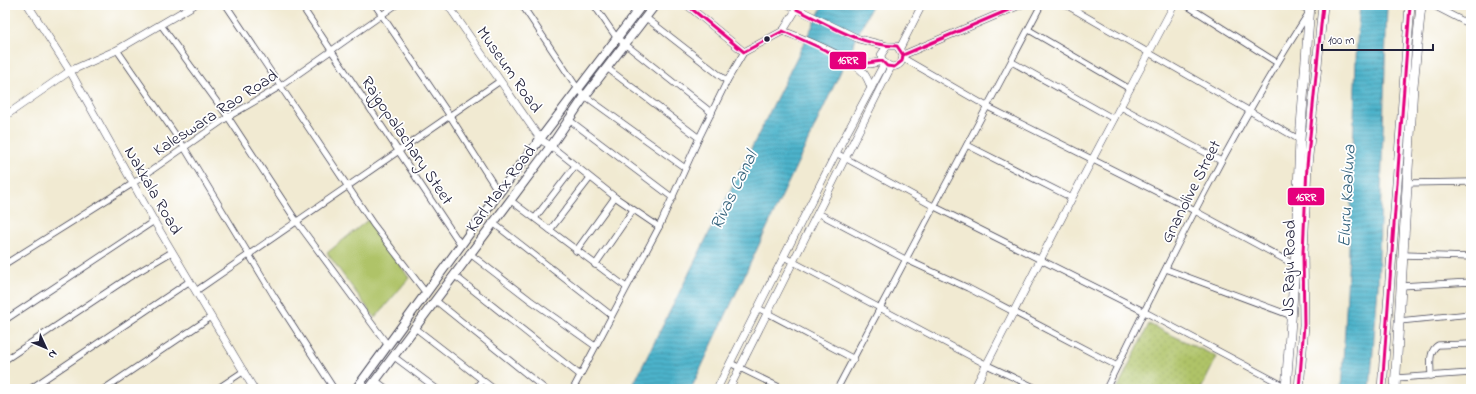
<svg xmlns="http://www.w3.org/2000/svg" width="1476" height="394" font-family="'Indie Flower',sans-serif">
<defs>
<pattern id="park-dots" width="8" height="8" patternUnits="userSpaceOnUse"><rect width="8" height="8" fill="#afc367"/><path d="M2 2h.1M6 6h.1" fill="none" stroke="#96a75a" stroke-width="1.8" stroke-linecap="round"/></pattern>
<pattern id="water-rules" width="6" height="5" patternUnits="userSpaceOnUse"><rect width="6" height="5" fill="#4cb3cb"/><path d="M0 2.5h6" fill="none" stroke="#3f91a6"/></pattern>
</defs>
<rect width="100%" height="100%" fill="#fff"/>
<filter id="ink" filterUnits="userSpaceOnUse"><feTurbulence type="fractalNoise" baseFrequency=".025" numOctaves="2"/><feDisplacementMap in="SourceGraphic" scale="8" xChannelSelector="R" yChannelSelector="G"/><feConvolveMatrix kernelMatrix="1 2 1 2 8 2 1 2 1" color-interpolation-filters="sRGB"/></filter>
<filter id="wash" filterUnits="userSpaceOnUse"><feTurbulence type="fractalNoise" baseFrequency=".012" numOctaves="4" result="noise"/><feDisplacementMap in="SourceGraphic" scale="16" xChannelSelector="R" yChannelSelector="G"/><feGaussianBlur stdDeviation="0.9" result="paint"/><feColorMatrix in="noise" values="0 0 0 0 0 0 0 0 0 0 0 0 0 0 0 0 0 1.4 0 .05"/><feComposite in="paint" operator="in"/></filter>
<g filter="url(#wash)">
<rect width="100%" height="100%" fill="#f1ead2"/>
<polygon fill="#afc367" stroke="#687251" points="369,219 409,278 375,318 327,253"/>
<polygon fill="url(#park-dots)" stroke="#687251" points="1149,324 1217,357 1201,389 1117,389"/>
<g fill="url(#water-rules)" stroke="#376a83">
<polygon points="823,5 872,5 691,389 631,389"/>
<path d="M1360,5H1387L1378,287L1370,389H1341C1347,308 1350,228 1353,147C1355,99 1355,52 1360,5Z"/>
</g>
</g>
<g filter="url(#ink)">
<g fill="none" stroke-linecap="round" stroke-linejoin="round">
<defs>
<g id="minor">
<polyline points="226,5 373,224 426,293"/>
<polyline points="301,5 461,245"/>
<polyline points="375,5 450,116 499,193"/>
<polyline points="522,5 578,89 585,96 685,168"/>
<polyline points="594,5 616,37 712,113"/>
<polyline points="1066,5 1300,140"/>
<polyline points="1186,5 1276,62"/>
<polyline points="1432,5 1471,25"/>
<polyline points="645,17 727,81"/>
<polyline points="161,25 228,117 297,222 387,344"/>
<polyline points="1029,30 1130,89"/>
<polyline points="117,50 184,147 274,296 334,389"/>
<polyline points="903,58 988,107 1195,211 1295,265"/>
<polyline points="1012,62 1114,119"/>
<polyline points="607,68 699,138"/>
<polyline points="1121,107 1221,161"/>
<polyline points="568,119 673,198"/>
<polyline points="967,145 1072,198"/>
<polyline points="551,146 615,197 659,227"/>
<polyline points="836,153 933,206 1143,311 1288,388"/>
<polyline points="1407,183 1471,182"/>
<polyline points="510,200 626,287"/>
<polyline points="818,213 905,259 968,288 1117,366"/>
<polyline points="535,218 575,166"/>
<polyline points="492,222 611,315"/>
<polyline points="550,230 590,178"/>
<polyline points="576,251 615,197"/>
<polyline points="469,253 530,300 595,346"/>
<polyline points="1404,255 1471,257"/>
<polyline points="784,257 987,365 1038,389"/>
<polyline points="5,264 132,184 228,117 281,86 396,5"/>
<polyline points="595,265 633,210"/>
<polyline points="1166,269 1292,316"/>
<polyline points="454,275 580,375"/>
<polyline points="1401,286 1471,282"/>
<polyline points="196,291 500,81"/>
<polyline points="435,300 545,389"/>
<polyline points="758,308 854,359"/>
<polyline points="5,320 154,221"/>
<polyline points="1399,321 1471,314"/>
<polyline points="414,327 494,389"/>
<polyline points="393,356 437,389"/>
<polyline points="5,360 128,278 172,252"/>
<polyline points="730,363 783,389"/>
<path d="M1431,376C1431,365 1428,351 1438,345L1471,344"/>
<polyline points="1396,378 1471,373"/>
<polyline points="375,380 387,389"/>
<polyline points="30,389 190,281"/>
<polyline points="104,389 211,317"/>
<polyline points="217,389 244,371"/>
<polyline points="475,389 482,380"/>
<polyline points="573,389 659,227 699,138 727,81 744,52"/>
<polyline points="837,389 1041,5"/>
<path d="M1106,389C1169,260 1232,131 1310,11L1299,5"/>
</g>
<g id="tertiary">
<polyline points="28,5 70,71 154,221 254,389"/>
<polyline points="448,5 541,140 551,146"/>
<polyline points="687,5 744,52 783,31 799,5"/>
<path d="M789,5L859,39L887,46H897L903,55C903,62 899,67 891,67L882,61L881,55L887,46"/>
<path d="M783,31C804,39 848,56 863,72C867,77 869,82 871,88"/>
<polyline points="900,48 922,5"/>
<polyline points="903,55 1020,5"/>
<polyline points="853,63 870,64 882,61"/>
<polyline points="5,116 70,71 117,50 194,5"/>
<polyline points="717,389 836,153 884,64"/>
<polyline points="729,389 891,67"/>
<polyline points="974,389 1072,198 1174,5"/>
</g>
<g id="secondary">
<polyline points="356,389 499,193 642,5"/>
<polyline points="369,389 551,146 585,96 655,5"/>
</g>
<g id="primary">
<polyline points="1286,389 1295,265 1300,140 1310,5"/>
<polyline points="1299,389 1304,325 1303,252 1307,166 1323,5"/>
<polyline points="1382,389 1410,5"/>
<polyline points="1395,389 1413,86 1421,5"/>
</g>
</defs>
<use href="#minor" stroke="#414052" stroke-width="7"/>
<use href="#tertiary" stroke="#414052" stroke-width="8"/>
<use href="#secondary" stroke="#414052" stroke-width="10"/>
<use href="#primary" stroke="#414052" stroke-width="10"/>
<use href="#minor" stroke="#fff" stroke-width="5.5"/>
<use href="#tertiary" stroke="#fff" stroke-width="7"/>
<use href="#secondary" stroke="#fff" stroke-width="8"/>
<use href="#primary" stroke="#fff" stroke-width="9"/>
<defs>
<g id="bus-1">
<path d="M687,5L744,52L783,31L849,61L860,64L882,61L887,66L894,67L902,61L903,55L897,46C861,46 827,24 796,9L799,5"/>
<polyline points="903,55 1020,5"/>
<polyline points="1299,389 1304,325 1303,252 1307,166 1323,5"/>
<polyline points="1382,389 1410,5"/>
</g>
</defs>
<use href="#bus-1" stroke="#fff" stroke-width="6"/>
<use href="#bus-1" stroke="#e5007d" stroke-width="3"/>
</g>
</g>
<circle fill="#22223b" stroke="#fff" stroke-width="1.5" cx="767" cy="39" r="3.5"/>
<g text-anchor="middle" stroke-width="3.5" stroke-linejoin="round" paint-order="stroke">
<g font-size="17" fill="#22223b" stroke="#fff">
<text transform="translate(510 69) rotate(55)" y="6">Museum Road</text>
<text transform="translate(215 112) rotate(-33)" y="6">Kaleswara Rao Road</text>
<text transform="translate(408 140) rotate(56)" y="6">Rajgopalachary Steet</text>
<text transform="translate(500 188) rotate(-53)" y="6">Karl Marx Road</text>
<text transform="translate(154 190) rotate(60)" y="6">Nakkala Road</text>
<text transform="translate(1190 191) rotate(-63)" y="6">Gnanolive Street</text>
<text transform="translate(1288 268) rotate(-89)" y="6">JS Raju Road</text>
</g>
<g font-size="18" font-style="italic" fill="#35637c" stroke="#fff">
<text transform="translate(733 190) rotate(-64)" y="6">Rivas Canal</text>
<text transform="translate(1346 196) rotate(-87)" y="6">Eluru Kaaluva</text>
</g>
</g>
<g stroke="#fff" stroke-width="1.5">
<rect x="829" y="51" width="38" height="19" rx="4" fill="#e5007d"/>
<rect x="1287" y="187" width="38" height="19" rx="4" fill="#e5007d"/>
</g>
<g font-size="11" text-anchor="middle" font-weight="bold" fill="#fff">
<text x="848" y="64">16RR</text>
<text x="1306" y="201">16RR</text>
</g>
<rect width="1476" height="394" fill="none" stroke="#fff" stroke-width="20"/>
<g transform="translate(46 348) rotate(134)" stroke="#ffffff" stroke-width="3" paint-order="stroke">
<path d="M0-3L7 15L0 10L-7 15Z" fill="#22223b"/>
<text y="-6" font-size="11" font-weight="bold" text-anchor="middle" fill="#22223b">N</text>
</g>
<path d="M1322 44v6h111v-6" fill="none" stroke="#22223b" stroke-width="2"/>
<text x="1328" y="44" font-size="12" fill="#22223b" stroke="#ffffff" stroke-width="3" paint-order="stroke">100 m</text>
</svg>
